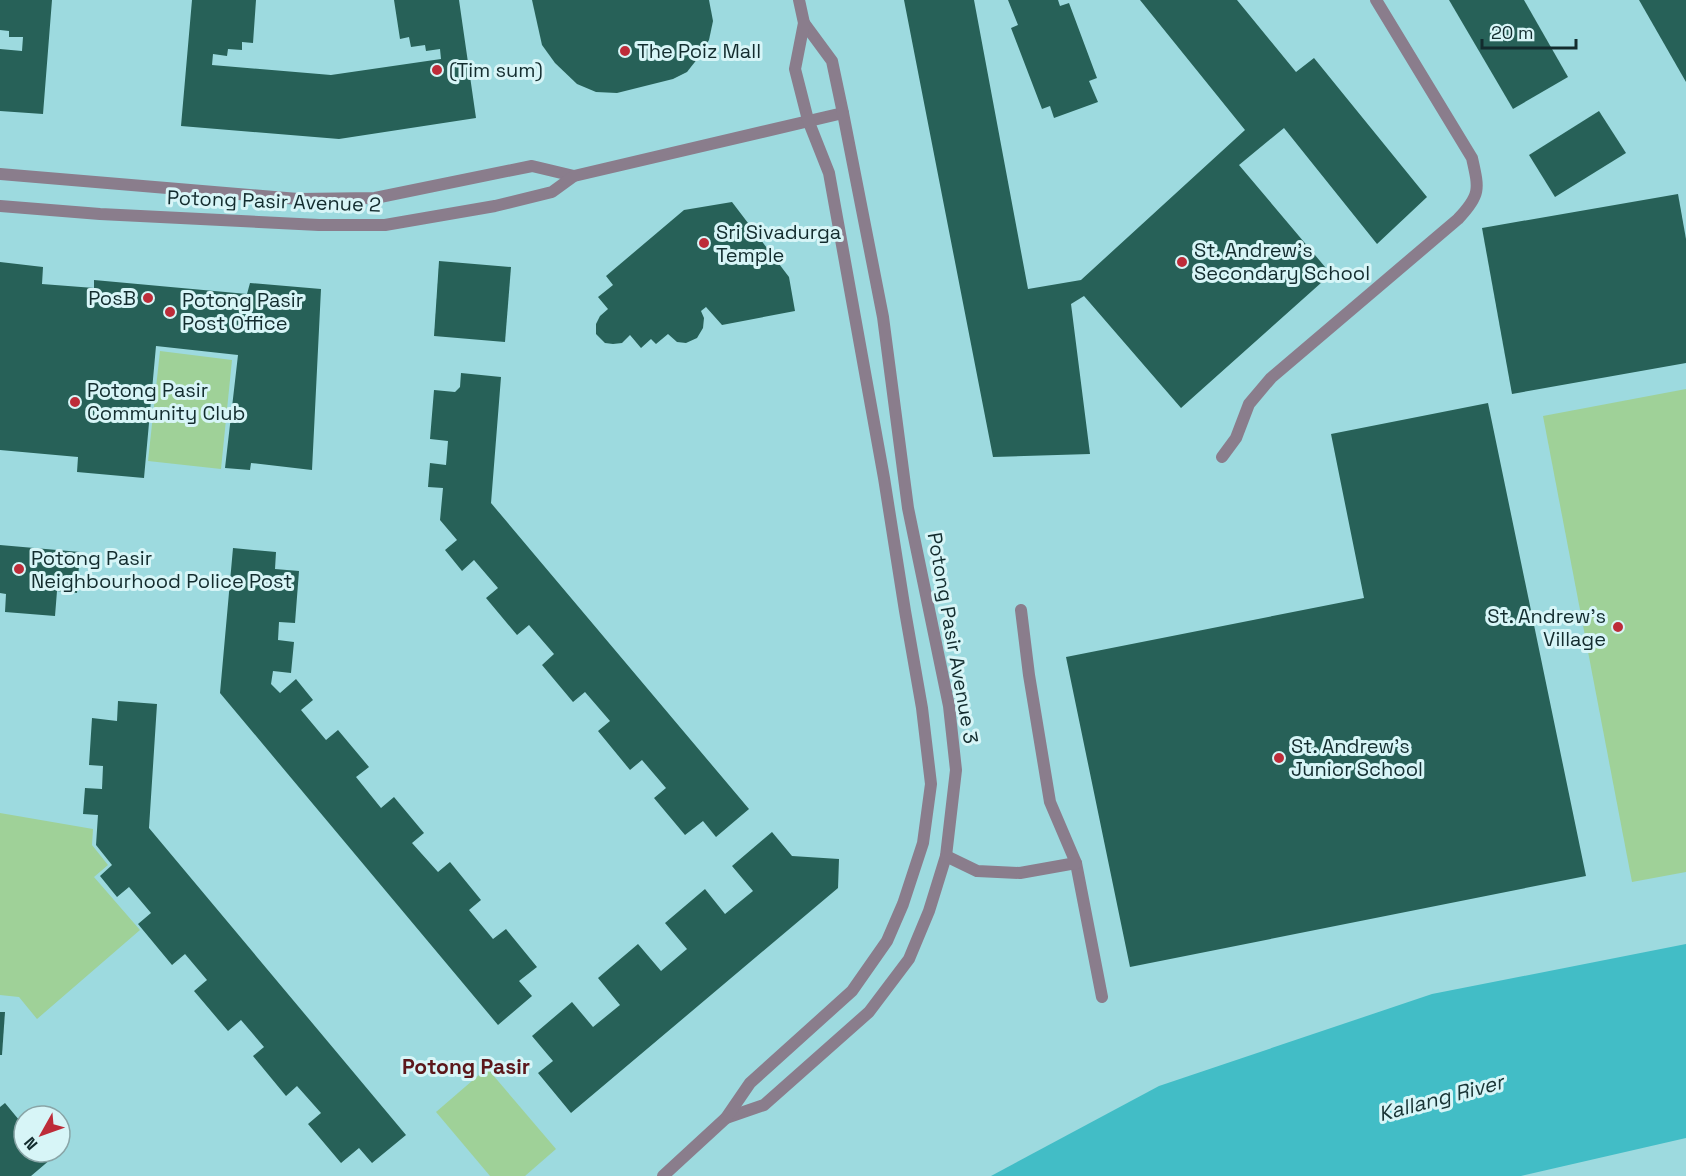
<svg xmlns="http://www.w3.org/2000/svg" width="1686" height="1176" font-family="'Space Grotesk',sans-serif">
<rect width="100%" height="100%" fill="#9ddadf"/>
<g fill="#9fd198">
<polygon points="160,351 232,360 221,469 148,461"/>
<polygon points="1686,389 1686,872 1632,882 1543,416"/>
<polygon points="0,813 93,829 92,845 108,865 94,877 140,930 37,1019 19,997 0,995"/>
<polygon points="487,1068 556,1149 525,1176 490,1176 436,1112"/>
</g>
<polygon fill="#42bdc6" points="1686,944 1686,1138 1521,1176 991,1176 1159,1086 1432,994"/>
<g fill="#276158">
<polygon points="0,0 52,0 43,114 0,111 0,49 22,51 23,37 9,37 9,31 0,30"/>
<polygon points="192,0 256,0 253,43 242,42 242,50 228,49 227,56 213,54 212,65 331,75 441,59 440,49 426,51 425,45 411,47 409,37 400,39 394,0 459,0 476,118 339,139 181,126"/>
<polygon points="532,0 709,0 713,21 709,40 698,58 687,72 673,79 617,93 596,92 577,84 555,63 542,45"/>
<polygon points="904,0 974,0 1028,289 1081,280 1245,130 1140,0 1237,0 1296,72 1314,58 1427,197 1377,244 1284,128 1239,165 1331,274 1181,408 1084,296 1071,304 1090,454 993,457"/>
<polygon points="1008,0 1058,0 1060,6 1069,3 1097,78 1089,81 1098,102 1054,118 1050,106 1042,109 1011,28 1018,25"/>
<polygon points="1449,0 1524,0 1568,77 1513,109"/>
<polygon points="1639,0 1686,0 1686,82"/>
<polygon points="1599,111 1626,153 1555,197 1529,155"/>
<polygon points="1678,194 1686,239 1686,363 1512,394 1482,228"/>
<polygon points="732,202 789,277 795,311 722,325 706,307 701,311 704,318 703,328 697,338 686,343 677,342 668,334 656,344 651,339 641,348 630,335 622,343 613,344 605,343 596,334 596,324 600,316 608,309 598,297 613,285 606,276 684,210"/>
<polygon points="439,261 511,267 505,342 434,336"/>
<polygon points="0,262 43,267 42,284 94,288 94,280 247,294 250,283 321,289 312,470 251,463 250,470 225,468 238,355 156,346 144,478 77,472 78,457 0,450"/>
<polygon points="461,373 501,377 491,503 749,809 716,837 703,821 685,835 654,798 666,788 642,760 630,770 598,731 610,721 585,692 573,702 542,665 554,654 529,625 517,635 486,598 498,588 474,560 462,571 445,550 457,540 440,520 443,488 428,487 430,463 446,465 448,441 430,439 434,390 455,392 460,387"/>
<polygon points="1488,403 1586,876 1130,967 1066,657 1364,598 1331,434"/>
<polygon points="0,545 80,552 77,593 57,591 55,616 5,612 6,594 0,593"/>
<polygon points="233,548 276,552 275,569 299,571 295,623 279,622 278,640 294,642 291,673 273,671 271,684 280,693 296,679 313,700 301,710 326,740 338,730 369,767 356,777 381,808 394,797 424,833 412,843 438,872 450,862 481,900 469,910 493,939 506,929 537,967 519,981 532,996 498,1025 220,693"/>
<polygon points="118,701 157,704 149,828 406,1135 372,1163 359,1148 341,1163 308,1124 321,1113 297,1086 286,1096 253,1056 264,1047 241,1020 228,1031 194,991 207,980 185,954 172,965 138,924 151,913 129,887 117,897 100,876 112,865 96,845 98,815 83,814 85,788 102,789 103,766 89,765 92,718 117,721"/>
<polygon points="772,832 792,856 839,859 838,888 571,1113 538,1073 553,1061 532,1036 572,1002 593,1027 620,1005 598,978 638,944 661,971 687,949 665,923 705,889 725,914 753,891 732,866"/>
<polygon points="0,1012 5,1012 2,1055 0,1055"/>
<polygon points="5,1103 24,1126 24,1152 46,1152 51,1159 31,1176 0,1176 0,1107"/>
</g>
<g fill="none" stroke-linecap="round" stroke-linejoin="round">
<g stroke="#8a7d8c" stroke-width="12">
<path d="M1222,457L1236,438L1249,404L1271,378L1458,219C1481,195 1479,189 1472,158L1376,0"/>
<polyline points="1021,610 1029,675 1050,802 1076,863 1102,997"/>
<polyline points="946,856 977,871 1020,873 1076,863"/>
</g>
<g stroke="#8a7d8c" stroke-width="12">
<polyline points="0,174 298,199 375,198 532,166 574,176"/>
<polyline points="0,206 100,214 319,225 385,225 495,206 552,192 574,176 843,113"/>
<polyline points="726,1118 764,1105 869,1012 909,959 929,911 946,856 956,770 949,706 908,508 883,317 843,113 832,61 804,23"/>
<polyline points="663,1176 726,1118 750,1083 852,991 887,941 903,904 923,843 931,784 922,708 905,611 884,478 829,173 808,120 795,69 804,23 799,0"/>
</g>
</g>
<g fill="#bd2c39" stroke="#d7f5f7" stroke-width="2">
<circle cx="625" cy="51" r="6"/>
<circle cx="437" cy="70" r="6"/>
<circle cx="704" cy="243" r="6"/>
<circle cx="1182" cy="262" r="6"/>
<circle cx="148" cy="298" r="6"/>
<circle cx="170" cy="312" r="6"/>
<circle cx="75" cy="402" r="6"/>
<circle cx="19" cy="569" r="6"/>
<circle cx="1618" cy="627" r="6"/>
<circle cx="1279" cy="758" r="6"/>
</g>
<g text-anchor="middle" stroke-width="6" stroke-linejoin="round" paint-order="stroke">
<g font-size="20" fill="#132c2e" stroke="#d7f5f7" text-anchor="start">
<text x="637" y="58">The Poiz Mall</text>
<text x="449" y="77">(Tim sum)</text>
<text x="716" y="239">Sri Sivadurga<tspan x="716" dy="23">Temple</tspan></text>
<text x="1194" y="257">St. Andrew's<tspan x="1194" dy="23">Secondary School</tspan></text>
<text x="136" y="305" text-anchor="end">PosB</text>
<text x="182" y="307">Potong Pasir<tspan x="182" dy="23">Post Office</tspan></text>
<text x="87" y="397">Potong Pasir<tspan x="87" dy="23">Community Club</tspan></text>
<text x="31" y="565">Potong Pasir<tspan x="31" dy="23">Neighbourhood Police Post</tspan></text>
<text x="1606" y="623" text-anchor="end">St. Andrew's<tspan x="1606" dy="23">Village</tspan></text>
<text x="1291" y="753">St. Andrew's<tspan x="1291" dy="23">Junior School</tspan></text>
</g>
<g font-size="20" fill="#132c2e" stroke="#d7f5f7">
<text transform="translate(274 201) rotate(2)" y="7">Potong Pasir Avenue 2</text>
<text transform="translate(953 638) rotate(80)" y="7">Potong Pasir Avenue 3</text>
</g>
<g font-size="21" font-weight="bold" fill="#5c171b" stroke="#d7f5f7">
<text x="466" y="1074">Potong Pasir</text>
</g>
<g font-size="21" font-style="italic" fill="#183334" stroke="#d7f5f7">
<text transform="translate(1441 1098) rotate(-15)" y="7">Kallang River</text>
</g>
</g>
<g transform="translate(42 1134) rotate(230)"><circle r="28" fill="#d7f5f7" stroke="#89a5a7" stroke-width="1.5"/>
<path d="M0-4.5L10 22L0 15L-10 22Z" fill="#bd2c39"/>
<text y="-9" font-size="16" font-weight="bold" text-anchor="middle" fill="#132c2e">N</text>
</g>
<path d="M1482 39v9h94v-9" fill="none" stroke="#132c2e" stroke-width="3"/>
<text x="1491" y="39" font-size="18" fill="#132c2e" stroke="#d7f5f7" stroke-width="4.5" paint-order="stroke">20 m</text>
</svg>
